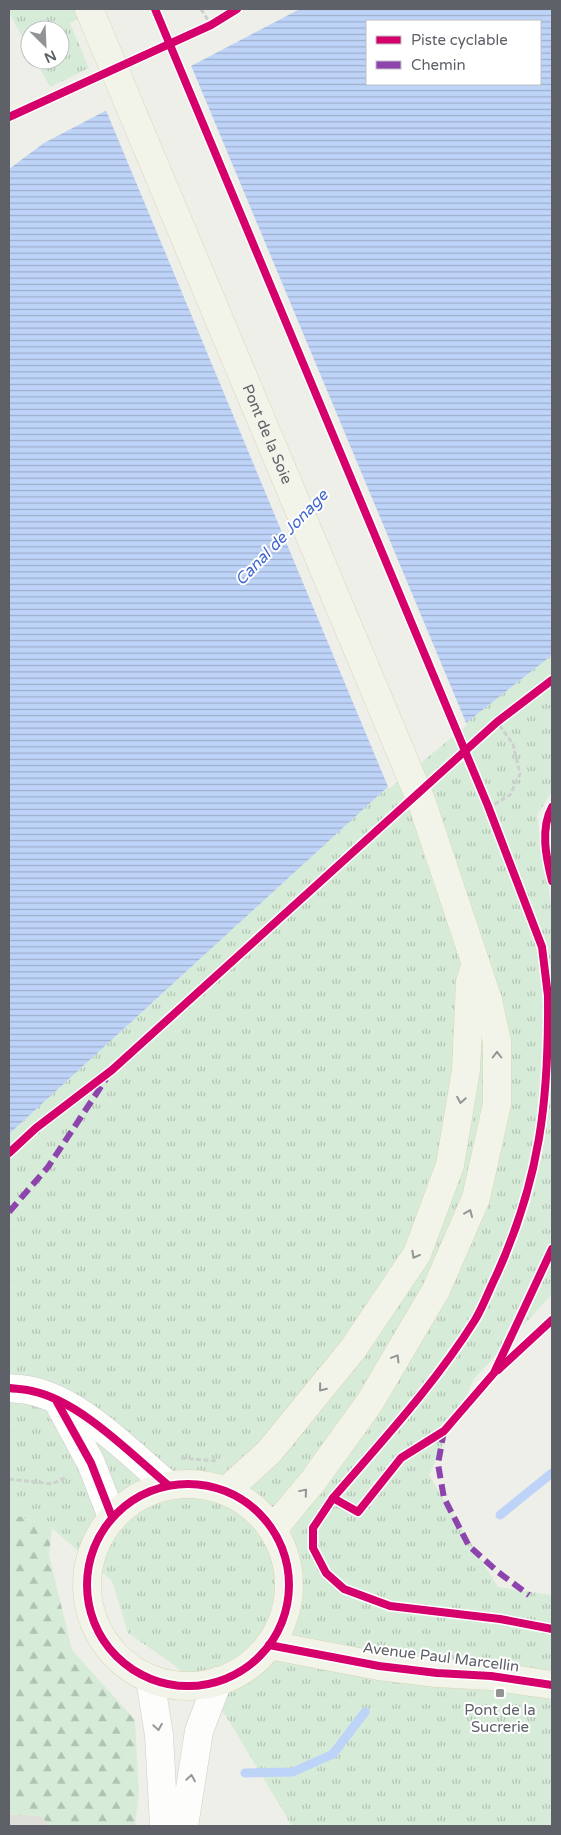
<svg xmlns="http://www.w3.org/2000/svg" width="561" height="1835" font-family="'Varela Round',sans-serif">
<defs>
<pattern id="grass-tufts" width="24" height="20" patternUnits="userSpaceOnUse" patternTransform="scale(1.25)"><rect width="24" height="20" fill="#d7ecd8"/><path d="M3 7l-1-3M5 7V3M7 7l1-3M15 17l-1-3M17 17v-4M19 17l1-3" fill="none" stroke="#b2c3b3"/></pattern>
<pattern id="forest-firs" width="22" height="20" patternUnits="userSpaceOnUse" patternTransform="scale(1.25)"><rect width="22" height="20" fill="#d7ecd8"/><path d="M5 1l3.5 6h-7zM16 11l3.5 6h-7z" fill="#b2c3b3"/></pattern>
<pattern id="water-rules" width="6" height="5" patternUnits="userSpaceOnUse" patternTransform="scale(1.25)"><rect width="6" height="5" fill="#bed3f8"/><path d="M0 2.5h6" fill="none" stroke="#9eafcd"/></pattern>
</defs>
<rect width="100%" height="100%" fill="#efefe9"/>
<polygon fill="#e0e0da" points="9,1814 41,1816 50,1826 9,1826"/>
<g fill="url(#grass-tufts)">
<polygon points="9,9 75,9 79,19 70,23 89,68 50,87 35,60 60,60 60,30 30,30 30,51 9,13"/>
<polygon points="552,655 552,791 537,816 552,910 552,1294 474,1379 429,1475 498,1587 552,1595 552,1826 292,1826 226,1716 174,1665 128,1633 112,1581 52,1528 9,1513 9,1134 405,771"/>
</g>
<polygon fill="url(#forest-firs)" points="9,1513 52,1528 49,1555 72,1650 135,1720 139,1792 135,1826 50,1826 41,1816 9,1814"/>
<path fill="url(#water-rules)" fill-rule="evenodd" d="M300,9H552V655L405,771L9,1134V169L44,143ZM367,21H540V84H367Z"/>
<polygon fill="#efefe9" points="190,63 467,725 389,789 105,108"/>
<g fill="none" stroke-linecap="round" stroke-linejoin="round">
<g stroke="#bed3f8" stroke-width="9">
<polyline points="500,1515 552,1473"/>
<polyline points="245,1773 293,1772 333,1754 365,1712"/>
</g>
<defs>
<g id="minor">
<path d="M9,1388C16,1389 24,1389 32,1391C80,1401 131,1454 168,1485"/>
<polyline points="57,1400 91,1463 112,1517"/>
<polyline points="150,1679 159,1735 164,1826"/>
<polyline points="184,1826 199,1731 218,1681"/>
</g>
<g id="major">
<path id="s1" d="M89,9L422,803L488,1000L497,1042V1104L476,1198L436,1290L370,1402L313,1481L273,1529"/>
<circle cx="188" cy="1585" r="101"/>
<polyline points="226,1491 269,1452 353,1349 417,1254 450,1165 466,1070 470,982 475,967"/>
<polyline points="269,1645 379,1666 437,1673 491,1676 552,1685"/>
</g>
</defs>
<use href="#minor" stroke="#cccdcb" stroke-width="29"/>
<use href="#major" stroke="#d8d6b6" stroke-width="29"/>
<g stroke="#ccd1cf" stroke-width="3" stroke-dasharray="5 2.5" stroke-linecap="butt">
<polyline points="201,9 211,25"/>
<polyline points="488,808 510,795 520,774 513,744 497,722"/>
<polyline points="181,1458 217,1461"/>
<polyline points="9,1479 52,1484 66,1477"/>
</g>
<use href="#minor" stroke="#fdfdfc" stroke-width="28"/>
<use href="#major" stroke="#f3f4e9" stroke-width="28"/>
<g stroke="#8e44ad" stroke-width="6" stroke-dasharray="12 6" stroke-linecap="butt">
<polyline points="9,1212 48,1167 106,1079"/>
<polyline points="444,1431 438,1464 444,1498 469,1546 498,1572 529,1595"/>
</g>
<defs>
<g id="cycleway">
<polyline points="155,9 488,806 542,947 548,996 552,995"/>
<polyline points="9,117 211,25 237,9"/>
<path d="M552,807C540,829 546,857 552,881"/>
<polyline points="9,1153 36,1128 112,1070 497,722 552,680"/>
<polyline points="552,1249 494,1373 444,1431 401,1458 358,1512 333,1498 313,1528 313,1548 326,1573 344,1589 390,1606 500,1619 552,1629"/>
<polyline points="498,1370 552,1320"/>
<path d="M9,1388C16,1389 24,1389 32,1391C80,1401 131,1454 168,1485"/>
<polyline points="57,1402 91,1463 112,1517"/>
<circle cx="188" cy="1585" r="101"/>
<path d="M333,1498C382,1441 435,1384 475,1320C483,1307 489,1290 496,1276C540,1180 549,1100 548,996"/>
<polyline points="269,1645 379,1666 437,1673 491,1676 552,1685"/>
</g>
</defs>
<use href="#cycleway" stroke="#fff" stroke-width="11"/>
<use href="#cycleway" stroke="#d6006c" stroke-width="8"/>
</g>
<defs><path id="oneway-chevron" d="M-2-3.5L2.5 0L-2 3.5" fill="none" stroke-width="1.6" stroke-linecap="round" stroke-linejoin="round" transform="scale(1.25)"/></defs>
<g stroke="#929495">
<use href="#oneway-chevron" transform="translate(497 1055) rotate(-90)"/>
<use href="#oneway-chevron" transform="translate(461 1100) rotate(100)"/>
<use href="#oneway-chevron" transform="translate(469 1213) rotate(-67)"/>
<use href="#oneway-chevron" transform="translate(415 1255) rotate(119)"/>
<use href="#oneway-chevron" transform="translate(396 1358) rotate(-59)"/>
<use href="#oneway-chevron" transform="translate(322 1388) rotate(129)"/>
<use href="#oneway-chevron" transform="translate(304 1492) rotate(-50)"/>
</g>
<g stroke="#96989c">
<use href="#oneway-chevron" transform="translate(158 1727) rotate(81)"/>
<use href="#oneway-chevron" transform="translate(191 1778) rotate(-81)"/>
</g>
<rect fill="#919395" stroke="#fff" stroke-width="2" x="495" y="1688" width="10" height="10" rx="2.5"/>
<g text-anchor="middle" stroke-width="4" stroke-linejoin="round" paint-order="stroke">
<g font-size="15" fill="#5e6168" stroke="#fff">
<text dy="5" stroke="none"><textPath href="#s1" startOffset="461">Pont de la Soie</textPath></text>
<text transform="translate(441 1657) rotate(7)" y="5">Avenue Paul Marcellin</text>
</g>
<g font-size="15" fill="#5e6168" stroke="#fff">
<text x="500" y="1715">Pont de la<tspan x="500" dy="17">Sucrerie</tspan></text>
</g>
<g font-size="16" font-style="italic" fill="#4368cb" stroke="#fff">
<text transform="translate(281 537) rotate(-46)" y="6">Canal de Jonage</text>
</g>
</g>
<rect width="561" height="1835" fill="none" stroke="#5e6168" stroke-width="20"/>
<rect x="366" y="20" width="175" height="65" fill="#ffffff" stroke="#bfc0c3"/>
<rect x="376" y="36" width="25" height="8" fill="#d6006c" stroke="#bfc0c3"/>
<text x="411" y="45" font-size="15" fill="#5e6168">Piste cyclable</text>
<rect x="376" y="61" width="25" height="8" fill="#8e44ad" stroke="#bfc0c3"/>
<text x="411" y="70" font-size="15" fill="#5e6168">Chemin</text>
<g transform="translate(45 45) rotate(156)"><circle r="24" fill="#ffffff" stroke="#bfc0c3"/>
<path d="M0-4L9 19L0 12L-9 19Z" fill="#919395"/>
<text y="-8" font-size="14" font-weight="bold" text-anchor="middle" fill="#5e6168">N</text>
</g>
</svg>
